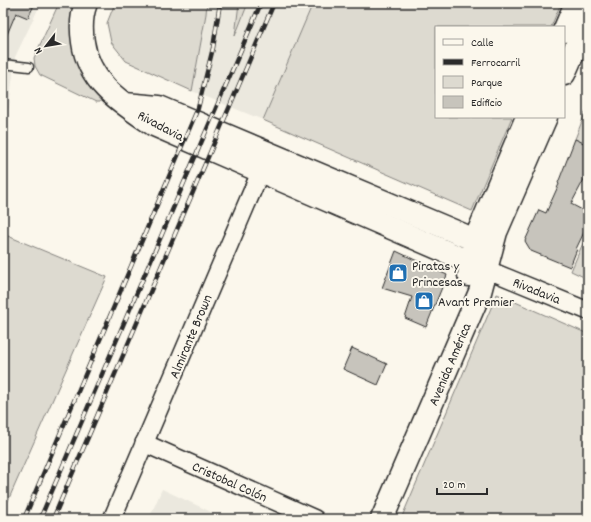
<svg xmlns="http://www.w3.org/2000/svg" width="591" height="522" font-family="Dekko,sans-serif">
<rect width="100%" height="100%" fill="#fbf7ec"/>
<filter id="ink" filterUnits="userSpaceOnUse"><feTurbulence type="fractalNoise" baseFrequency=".025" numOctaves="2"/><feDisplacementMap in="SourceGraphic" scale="8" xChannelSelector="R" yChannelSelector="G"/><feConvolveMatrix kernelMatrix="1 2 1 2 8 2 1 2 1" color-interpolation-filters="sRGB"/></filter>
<g filter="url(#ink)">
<g fill="#ebe8de">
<polygon points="3,3 41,3 15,57 9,107 3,119"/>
<polygon points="207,3 239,3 235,34 248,3 313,3 263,120 192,91 206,14"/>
<polygon points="162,489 226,519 149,519"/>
</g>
<g fill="#dddad0" stroke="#84827e">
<polygon points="59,3 78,3 102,98 100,102 96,102 40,75 35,66 34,58"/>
<polygon points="115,3 207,3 206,14 192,91 126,61 111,42 107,23"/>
<polygon points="239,3 248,3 235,36"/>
<polygon points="313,3 561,3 551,27 436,27 436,117 512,117 472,211 263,120"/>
<polygon points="588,106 588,145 575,139"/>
<polygon points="3,234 107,277 3,512"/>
<polygon points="586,236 588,236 588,279 571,271"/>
<polygon points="497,294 588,334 588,519 401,519"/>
</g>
<g fill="#c7c4bc" stroke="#2b2b2b">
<polygon points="3,3 35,3 28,18 16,13 3,44"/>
<polygon points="575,139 588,145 588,172 571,204 588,213 588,224 576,249 577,249 570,267 531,251 525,241 539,210 546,213 559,184 558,183"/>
<polygon points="396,251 447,275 426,327 405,318 412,297 382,288"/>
<polygon points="352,348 387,364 378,385 343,369"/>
</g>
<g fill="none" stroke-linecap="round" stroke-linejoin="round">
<defs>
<polyline id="service" points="3,64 29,67"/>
<g id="minor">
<polyline points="486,269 588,311"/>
<polyline points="144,443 315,519"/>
<polyline points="112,519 265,161"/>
</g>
<g id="secondary">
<path d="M86,3C81,16 81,29 83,42C89,84 122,103 154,125L486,269"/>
<polyline points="564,31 576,3"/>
<polyline points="564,74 588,19"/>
<polyline points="125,104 159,107 475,240 480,254"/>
<polyline points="469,275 475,240 527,117"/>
<polyline points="382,519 480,292 496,232 546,117"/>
</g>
</defs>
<use href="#service" stroke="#2b2b2b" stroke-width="11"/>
<use href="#minor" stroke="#2b2b2b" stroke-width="20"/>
<use href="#secondary" stroke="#2b2b2b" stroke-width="25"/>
<use href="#service" stroke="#fbf7ec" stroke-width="8"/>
<use href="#minor" stroke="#fbf7ec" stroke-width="17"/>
<use href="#secondary" stroke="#fbf7ec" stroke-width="22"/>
<defs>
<g id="rail">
<polyline points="24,519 198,108 213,48 220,3"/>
<polyline points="40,519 261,3"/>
<polyline points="53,519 274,3"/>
</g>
</defs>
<use href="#rail" stroke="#2b2b2b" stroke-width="4.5"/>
<use href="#rail" stroke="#fbf7ec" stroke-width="3" stroke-dasharray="9" stroke-linecap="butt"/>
</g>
</g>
<defs>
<symbol id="shop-square" viewBox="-11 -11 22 22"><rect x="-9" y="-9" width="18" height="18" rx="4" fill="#1f6fb2" stroke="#fbf7ec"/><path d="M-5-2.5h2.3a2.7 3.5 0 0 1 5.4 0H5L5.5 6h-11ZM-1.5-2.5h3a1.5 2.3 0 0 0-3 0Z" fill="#fff"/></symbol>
</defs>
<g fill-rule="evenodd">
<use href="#shop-square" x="387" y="262" width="22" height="22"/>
<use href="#shop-square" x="413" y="290" width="22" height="22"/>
</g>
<g text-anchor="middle" stroke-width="4" stroke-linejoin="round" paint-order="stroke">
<g font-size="14" fill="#2b2b2b" stroke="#fbf7ec">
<text transform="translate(161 125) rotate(28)" y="5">Rivadavia</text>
<text transform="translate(537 290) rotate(22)" y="5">Rivadavia</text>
<text transform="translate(190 336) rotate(-67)" y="5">Almirante Brown</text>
<text transform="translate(449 364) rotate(-67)" y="5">Avenida América</text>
<text transform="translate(230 481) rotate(24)" y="5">Cristobal Colón</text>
</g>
<g font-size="14" fill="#2b2b2b" stroke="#fbf7ec" text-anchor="start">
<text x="412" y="270">Piratas y<tspan x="412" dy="16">Princesas</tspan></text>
<text x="438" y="306">Avant Premier</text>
</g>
</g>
<rect width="591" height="522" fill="none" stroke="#fbf7ec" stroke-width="16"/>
<rect x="8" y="8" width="575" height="506" fill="none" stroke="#2b2b2b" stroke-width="1.5" filter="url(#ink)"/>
<rect x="435" y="26" width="130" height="92" fill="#fbf7ec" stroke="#a8a59f"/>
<rect x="443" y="39" width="20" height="6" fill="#fbf7ec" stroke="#a8a59f"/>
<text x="471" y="46" font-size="12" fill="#2b2b2b">Calle</text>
<rect x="443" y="59" width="20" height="6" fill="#2b2b2b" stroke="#a8a59f"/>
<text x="471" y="66" font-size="12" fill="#2b2b2b">Ferrocarril</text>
<rect x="443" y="76" width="20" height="12" fill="#dddad0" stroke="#a8a59f"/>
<text x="471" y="86" font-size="12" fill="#2b2b2b">Parque</text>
<rect x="443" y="96" width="20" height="12" fill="#c7c4bc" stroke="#a8a59f"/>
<text x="471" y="106" font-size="12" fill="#2b2b2b">Edificio</text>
<g transform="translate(46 46) rotate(239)" stroke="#fbf7ec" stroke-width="3" paint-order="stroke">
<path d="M0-3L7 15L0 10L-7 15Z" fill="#2b2b2b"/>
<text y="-6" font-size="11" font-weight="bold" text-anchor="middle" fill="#2b2b2b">N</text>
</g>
<path d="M437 488v6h50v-6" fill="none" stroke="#2b2b2b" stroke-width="2"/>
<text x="443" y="488" font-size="12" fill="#2b2b2b" stroke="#fbf7ec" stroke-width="3" paint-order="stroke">20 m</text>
</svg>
